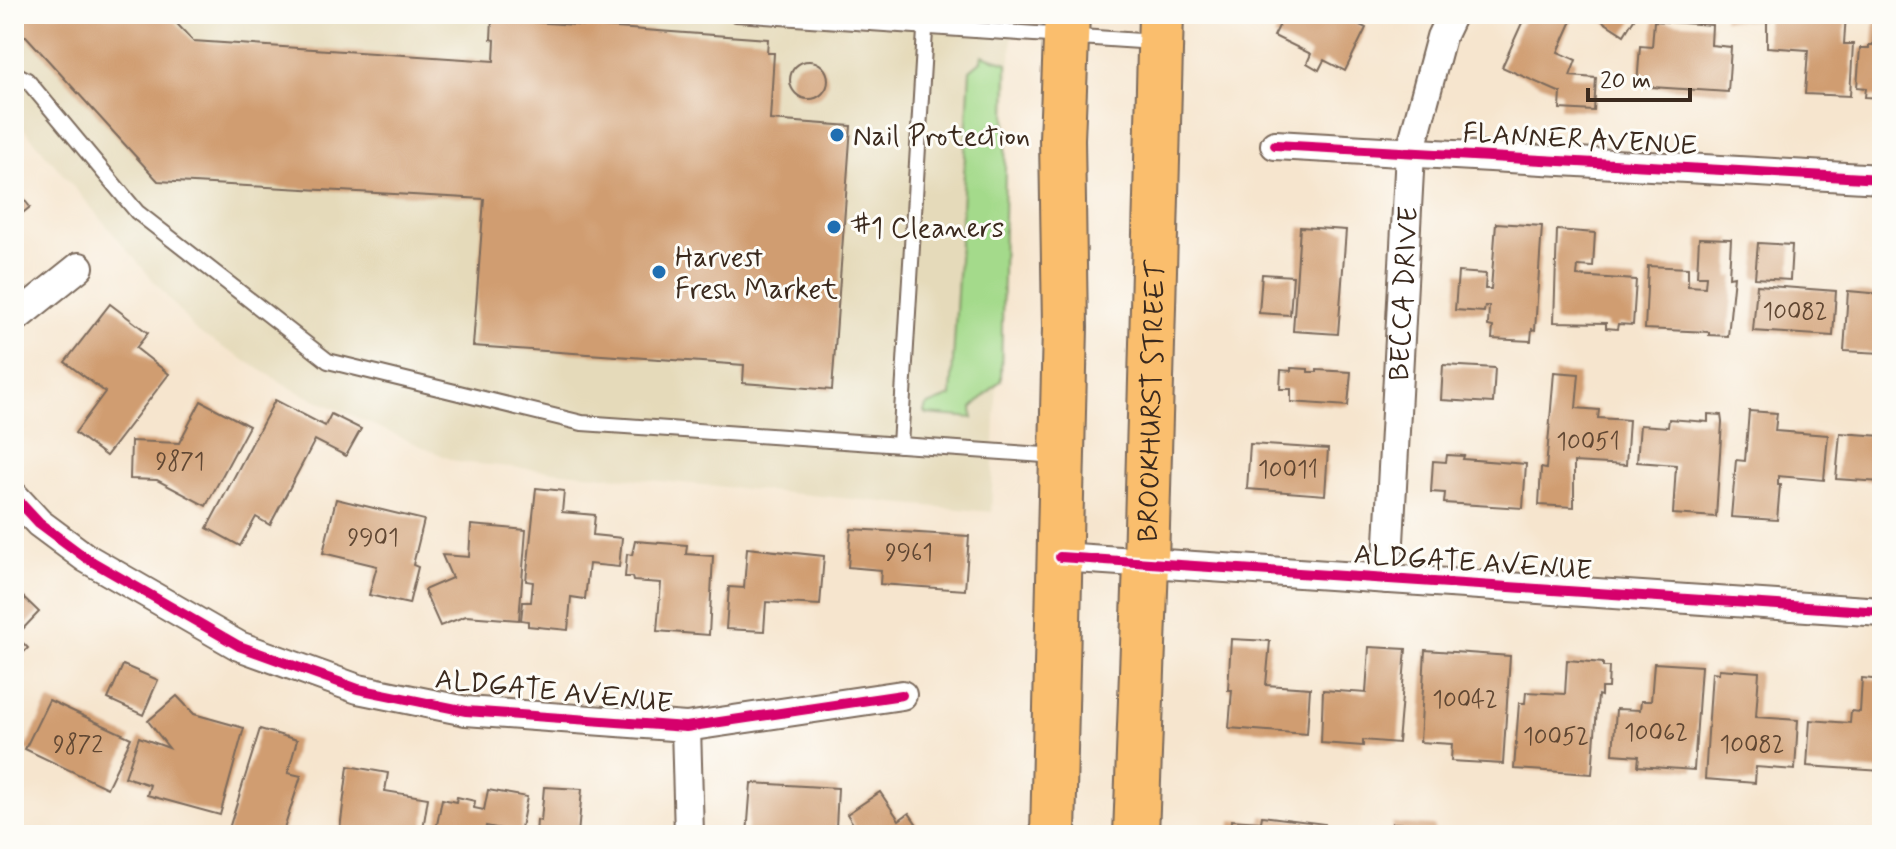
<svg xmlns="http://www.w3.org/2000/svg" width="1896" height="849" font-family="Mynerve,sans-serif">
<rect width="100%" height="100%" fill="#fdfcf7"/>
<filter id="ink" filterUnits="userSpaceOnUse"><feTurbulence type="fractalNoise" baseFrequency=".0125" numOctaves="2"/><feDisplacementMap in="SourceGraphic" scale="16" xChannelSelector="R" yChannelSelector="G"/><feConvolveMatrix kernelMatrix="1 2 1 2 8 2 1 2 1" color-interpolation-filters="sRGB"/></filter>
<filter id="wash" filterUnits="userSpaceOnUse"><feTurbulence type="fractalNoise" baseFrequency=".006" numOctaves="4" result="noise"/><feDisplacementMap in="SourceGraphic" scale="32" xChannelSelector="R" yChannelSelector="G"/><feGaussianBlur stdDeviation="1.8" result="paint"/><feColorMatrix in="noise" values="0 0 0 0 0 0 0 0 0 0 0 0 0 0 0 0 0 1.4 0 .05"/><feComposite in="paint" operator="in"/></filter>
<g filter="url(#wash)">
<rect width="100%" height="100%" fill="#f6e5ce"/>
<polygon fill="#e5daba" points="14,14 1013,14 991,512 457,462 296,391 197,332 14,117"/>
<polygon fill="#a4da8b" stroke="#708254" stroke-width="2" points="982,55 1007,63 1001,380 972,408 973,418 926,414 924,412 926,406 951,396 970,70 981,61"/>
<g id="blocks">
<g fill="#d09d71">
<polygon points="14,14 168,14 193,41 494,61 495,40 491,39 492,19 768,39 767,53 774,53 770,120 851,126 832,390 743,383 744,365 473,346 484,199 158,181 26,36 14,35"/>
<polygon points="1285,14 1337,14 1366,28 1345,71 1324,60 1319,70 1307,63 1311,54 1274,36"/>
<polygon points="1526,14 1575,14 1558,52 1576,60 1570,76 1596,78 1594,111 1560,109 1561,93 1502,67"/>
<polygon points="1598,14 1637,14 1624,35 1596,17"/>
<polygon points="1724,14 1762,14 1761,21 1723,20"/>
<polygon points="1767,14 1846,14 1844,44 1853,44 1850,96 1805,94 1808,50 1767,47"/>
<polygon points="1875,14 1882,14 1882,98 1865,97 1866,88 1857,87 1860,48 1869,48 1869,45 1873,45"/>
<polygon points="1654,21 1712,25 1711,45 1731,47 1728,92 1637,86 1640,46 1652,47"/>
<circle cx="809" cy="80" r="19"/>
<polygon points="14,187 30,207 14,220"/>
<polygon points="1496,223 1542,226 1535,330 1532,329 1531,341 1492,339 1493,327 1488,326 1489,306 1485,306 1484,312 1455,310 1458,272 1486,274 1485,289 1491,289"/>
<polygon points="1300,227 1346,230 1338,334 1293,331"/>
<polygon points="1557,230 1595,233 1593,267 1578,266 1577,276 1636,280 1633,325 1618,324 1617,329 1606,328 1606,323 1554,322"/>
<polygon points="1699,238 1731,239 1729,277 1734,276 1728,336 1709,335 1709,332 1645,329 1648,266 1688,268 1688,286 1705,287 1706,276 1697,276"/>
<polygon points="1758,243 1792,245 1790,280 1755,278"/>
<polygon points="1262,274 1293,276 1290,315 1259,313"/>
<polygon points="1757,285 1836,291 1833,336 1753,331"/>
<polygon points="1848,291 1882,294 1882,353 1844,351"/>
<polygon points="110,304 148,333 136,348 169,374 106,456 75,433 105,392 65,362"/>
<polygon points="1443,365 1495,368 1493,403 1441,400"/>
<polygon points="1291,368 1308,369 1308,372 1317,372 1317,370 1351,372 1348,406 1291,402 1291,389 1280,389 1281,370 1291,371"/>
<polygon points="1554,372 1579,374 1576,408 1599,410 1598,418 1629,420 1626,465 1574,462 1574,507 1539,505 1541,468 1546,469"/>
<polygon points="275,400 325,426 331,414 361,429 346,456 315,440 270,525 256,517 240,546 207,528"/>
<polygon points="201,401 249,426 206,506 157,480 130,479 131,441 179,443"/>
<polygon points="1749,411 1777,413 1775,431 1828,435 1824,480 1778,476 1778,485 1780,485 1777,520 1731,517 1736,460 1745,461"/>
<polygon points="1708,414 1721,415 1722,422 1716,517 1673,514 1676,465 1637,462 1640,425 1668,427 1669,419 1708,422"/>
<polygon points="1840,433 1882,436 1882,482 1836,479"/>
<polygon points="1250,444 1328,449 1325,495 1247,489"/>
<polygon points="1447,455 1464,456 1463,459 1526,464 1523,508 1444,503 1445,493 1431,492 1433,461 1446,462"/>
<polygon points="536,488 564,491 562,512 595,515 593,535 622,538 619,567 589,564 585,599 571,597 568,630 528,626 528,621 521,620 523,602 531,602 533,582 526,581"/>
<polygon points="336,499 424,520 413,565 418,567 409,604 369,595 377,566 323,553"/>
<polygon points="471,525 526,530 519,620 466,616 440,626 424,590 452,578 442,555 469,557"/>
<polygon points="851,529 969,536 965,590 880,584 881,570 848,567"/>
<polygon points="635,541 687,545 686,554 713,556 709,635 657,631 661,583 633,581 632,577 625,577 627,554 632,555"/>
<polygon points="747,548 824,556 820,605 766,602 764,631 726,629 729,587 744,588"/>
<polygon points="14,588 39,612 16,636 28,648 14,662"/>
<polygon points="1231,639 1270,641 1266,685 1310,688 1307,734 1229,728 1232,690 1228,690"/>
<polygon points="1369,647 1406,649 1398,743 1363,740 1363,746 1321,743 1323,690 1366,693"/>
<polygon points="1425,650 1510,656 1503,764 1451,761 1452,744 1420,742"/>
<polygon points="1567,660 1603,663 1603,667 1609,667 1608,688 1601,688 1601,696 1598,695 1592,774 1514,769 1519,703 1525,703 1526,692 1565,694"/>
<polygon points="1654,663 1701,666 1694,770 1638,766 1639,756 1613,754 1616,709 1640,710 1641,701 1651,701"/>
<polygon points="123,665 158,680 143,715 108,699"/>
<polygon points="1719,669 1759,672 1756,717 1798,720 1795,770 1756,767 1755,783 1705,779 1712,672 1719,673"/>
<polygon points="1862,678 1882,680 1882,771 1807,766 1810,720 1850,723 1851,711 1860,712"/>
<polygon points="177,696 194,714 244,728 220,815 147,795 150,785 125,777 139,737 169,748 148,721"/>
<polygon points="49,700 131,738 107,788 25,749"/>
<polygon points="260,729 297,740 288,773 301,776 282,835 227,835"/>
<polygon points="348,766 388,773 385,791 428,798 422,835 364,835 340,829"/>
<polygon points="751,783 838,788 836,828 834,828 833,835 747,835"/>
<polygon points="544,787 582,789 578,835 536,835 537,820 541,821"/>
<polygon points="488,790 527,797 520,833 486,826 484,835 435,835 442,799 456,802 457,797 475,801 474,808 484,810"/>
<polygon points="880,792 899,820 909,813 924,835 860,835 847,814"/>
<polygon points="1262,816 1325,824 1324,835 1230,835 1231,820 1261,822"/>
<polygon points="1392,823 1435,826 1434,835 1391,835"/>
</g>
</g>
</g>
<g filter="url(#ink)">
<use href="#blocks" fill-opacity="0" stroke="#7c6b5c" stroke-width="2"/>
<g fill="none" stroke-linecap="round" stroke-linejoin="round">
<defs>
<g id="service">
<polyline points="736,14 1155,42"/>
<polyline points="14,73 27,80 137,212 328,361 582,423 1059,456"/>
<polyline points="900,445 926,14"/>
</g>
<g id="minor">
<polyline points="1275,145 1882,179"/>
<polyline points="14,319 79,267"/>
<polyline points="14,496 39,523 86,558 239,646 358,689 466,711 686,727 902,695"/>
<polyline points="1060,557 1882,612"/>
<path id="s1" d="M1387,579L1410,153L1441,37L1452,14"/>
<polyline points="686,727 689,835"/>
</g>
<g id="primary">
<polyline points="1053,835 1065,327 1062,139 1067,14"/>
<path id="s2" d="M1136,835L1146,563L1161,14"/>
</g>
</defs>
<use href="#service" stroke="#7c6b5c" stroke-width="18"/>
<use href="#minor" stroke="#7c6b5c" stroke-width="32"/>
<use href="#primary" stroke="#7c6b5c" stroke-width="48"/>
<use href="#service" stroke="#fff" stroke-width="14"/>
<use href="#minor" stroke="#fff" stroke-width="28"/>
<use href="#primary" stroke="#fabe6d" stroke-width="44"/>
<defs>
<g id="cycleway">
<polyline points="1275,145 1882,179"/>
<polyline points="14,496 39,523 86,558 239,646 358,689 466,711 686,727 902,695"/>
<polyline points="1060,557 1882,612"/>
</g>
</defs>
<use href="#cycleway" stroke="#fdfcf7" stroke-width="15"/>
<use href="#cycleway" stroke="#d6006c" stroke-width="10"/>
</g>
</g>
<g fill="#1f6fb2" stroke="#fdfcf7" stroke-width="3">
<circle cx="837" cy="135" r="8"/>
<circle cx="834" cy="227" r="8"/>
<circle cx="659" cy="272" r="8"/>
</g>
<g text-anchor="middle" stroke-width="6" stroke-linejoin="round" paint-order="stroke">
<g font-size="24" fill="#604733">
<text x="1795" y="319">10082</text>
<text x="1588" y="449">10051</text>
<text x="180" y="469">9871</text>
<text x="1288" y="477">10011</text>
<text x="373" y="545">9901</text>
<text x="909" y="560">9961</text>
<text x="1465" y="707">10042</text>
<text x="1656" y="740">10062</text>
<text x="1556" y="744">10052</text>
<text x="78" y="752">9872</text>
<text x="1752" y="752">10082</text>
</g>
<g font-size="28" fill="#3b2a1e" stroke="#fdfcf7" text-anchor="start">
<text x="853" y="145">Nail Protection</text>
<text x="850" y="237">#1 Cleaners</text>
<text x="675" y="266">Harvest<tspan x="675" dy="32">Fresh Market</tspan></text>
</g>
<g font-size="28" fill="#3b2a1e" stroke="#fdfcf7">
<text transform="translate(1580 138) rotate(3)" y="10">FLANNER AVENUE</text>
<text dy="10" stroke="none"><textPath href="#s1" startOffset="286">BECCA DRIVE</textPath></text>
<text dy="10" stroke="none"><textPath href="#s2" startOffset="434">BROOKHURST STREET</textPath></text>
<text transform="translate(1473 561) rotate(4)" y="10">ALDGATE AVENUE</text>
<text transform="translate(554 690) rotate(6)" y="10">ALDGATE AVENUE</text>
</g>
</g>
<rect width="1896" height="849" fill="none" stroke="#fdfcf7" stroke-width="48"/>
<path d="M1588 88v12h102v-12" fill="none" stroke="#3b2a1e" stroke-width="4"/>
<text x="1600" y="88" font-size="24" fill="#3b2a1e" stroke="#fdfcf7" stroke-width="6" paint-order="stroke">20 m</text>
</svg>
